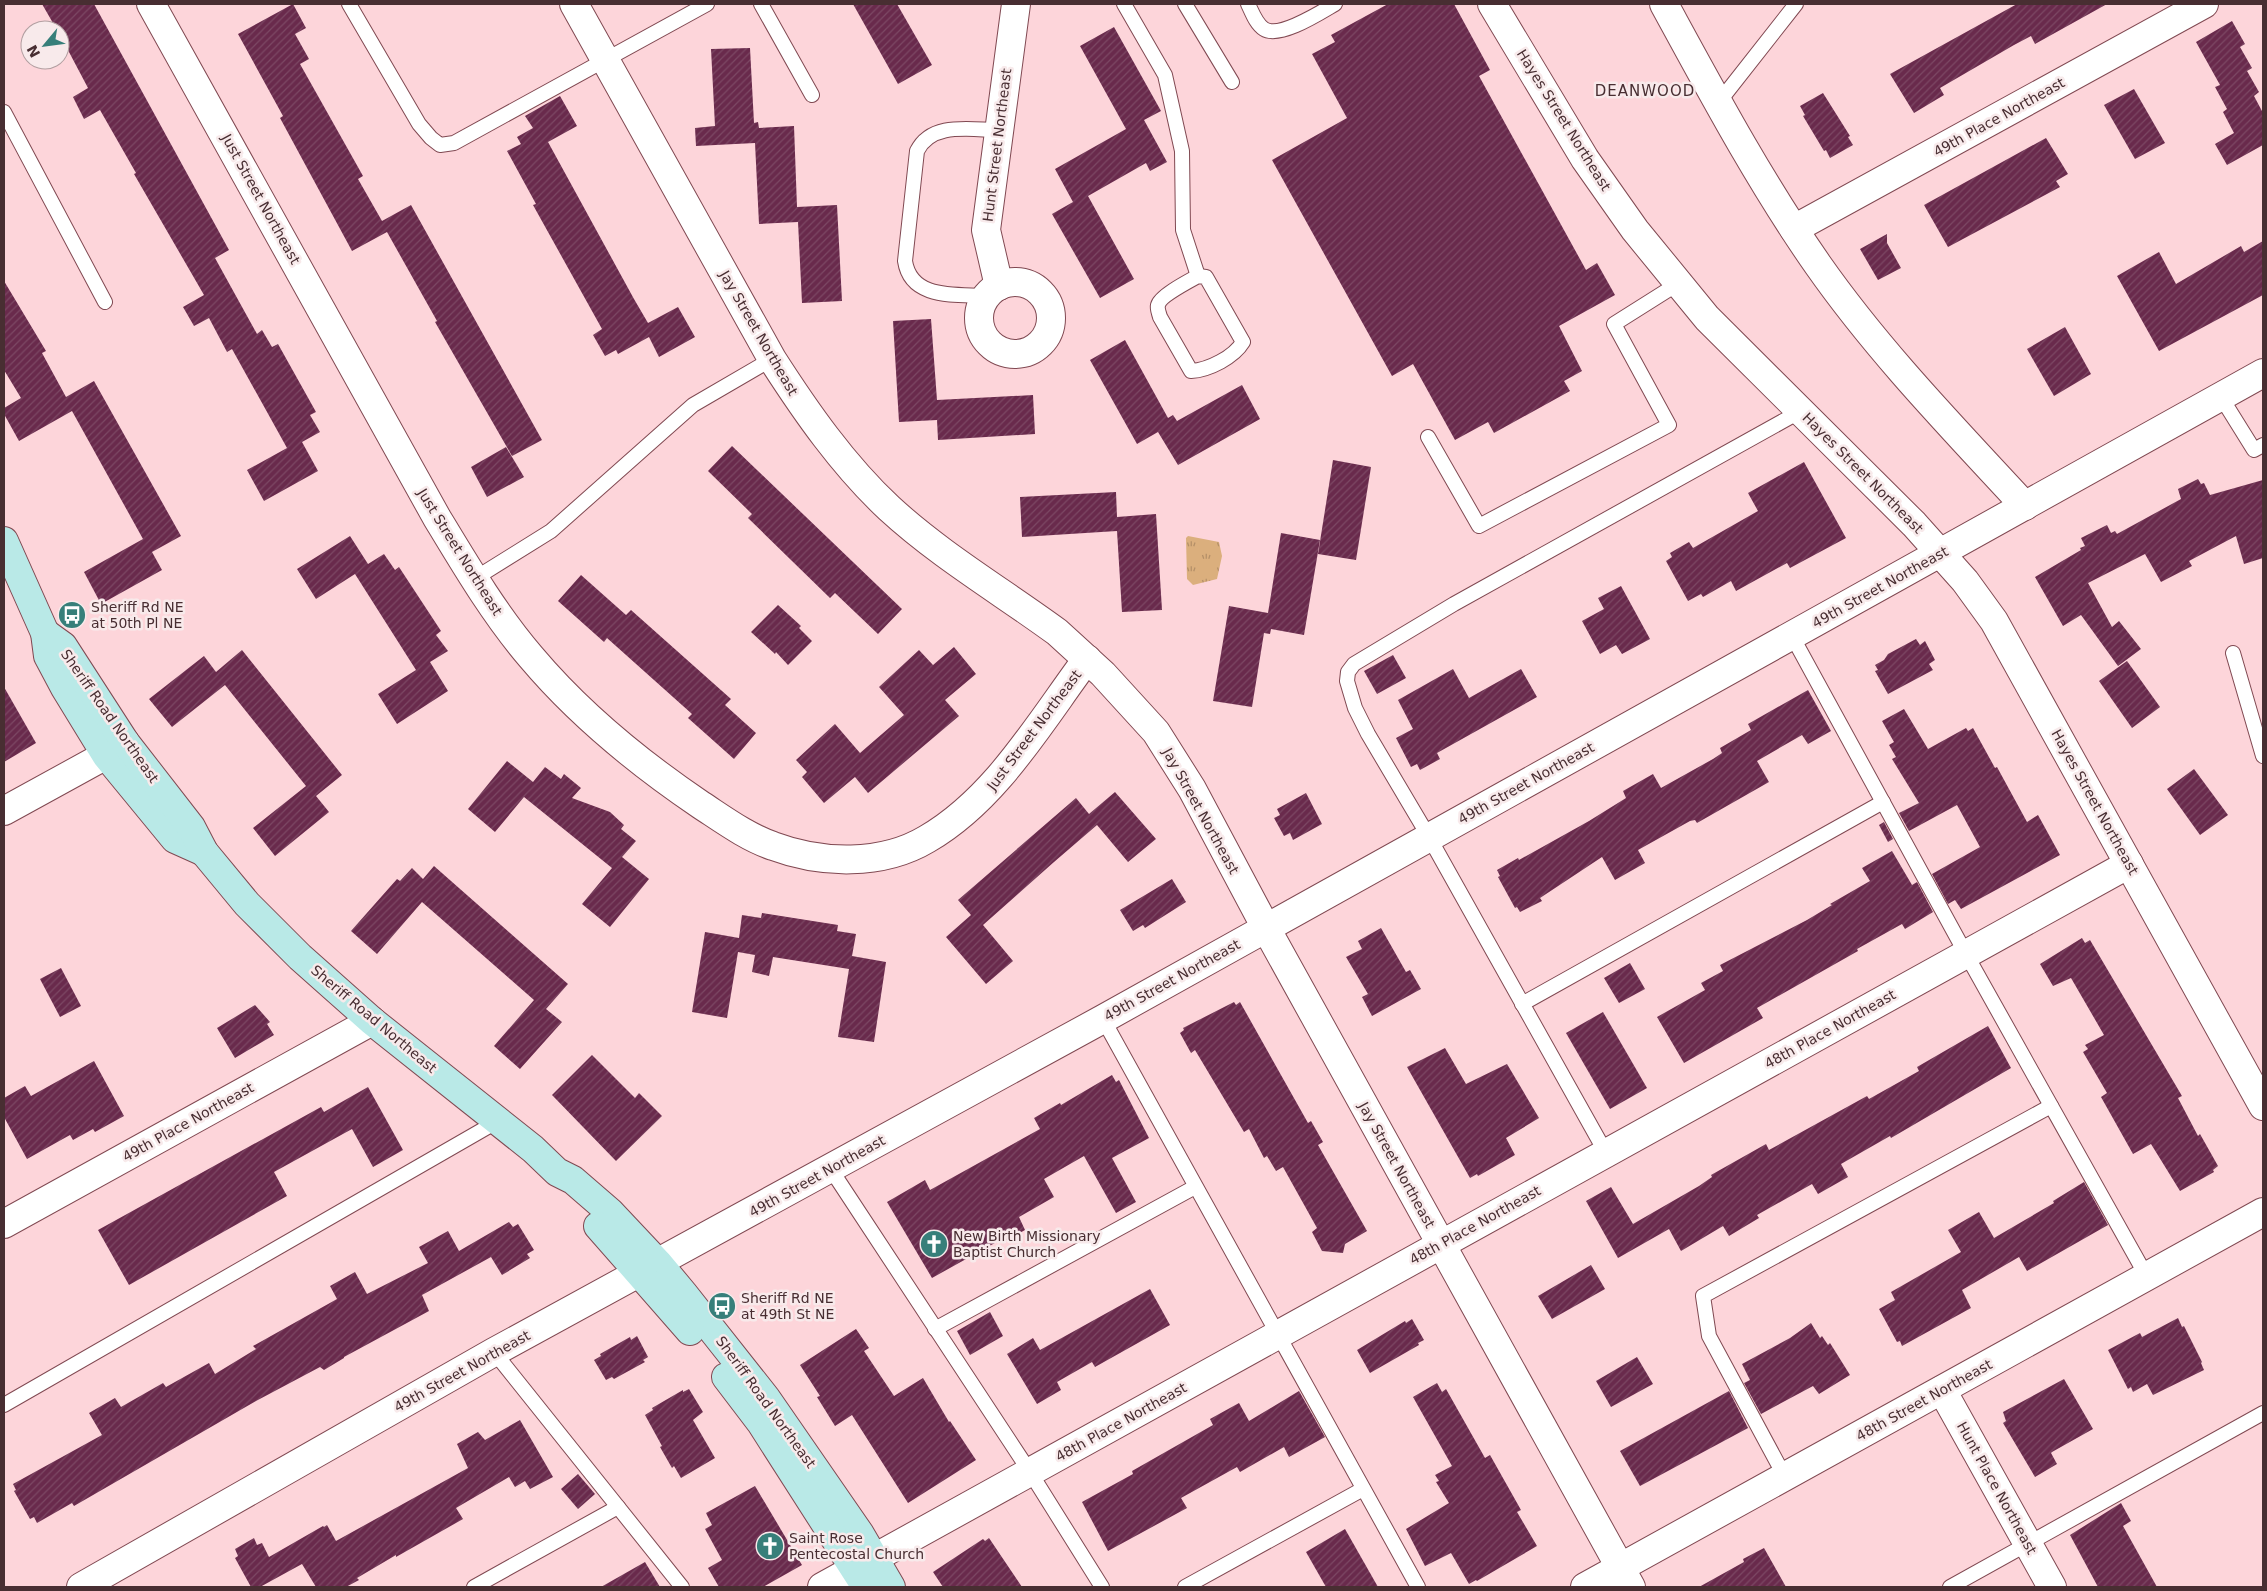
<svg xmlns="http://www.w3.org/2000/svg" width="2267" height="1591" font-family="'DejaVu Sans',sans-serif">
<defs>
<pattern id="park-tufts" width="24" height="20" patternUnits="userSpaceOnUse" patternTransform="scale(1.25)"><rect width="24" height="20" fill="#dbaf7d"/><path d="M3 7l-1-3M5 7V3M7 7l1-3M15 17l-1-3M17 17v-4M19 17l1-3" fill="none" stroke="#b48f67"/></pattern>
<pattern id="building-hatch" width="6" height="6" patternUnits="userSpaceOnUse" patternTransform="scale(1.25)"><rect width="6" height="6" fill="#692a4c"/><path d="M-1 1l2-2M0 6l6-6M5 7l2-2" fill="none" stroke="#7c4864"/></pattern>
</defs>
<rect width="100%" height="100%" fill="#fdd5da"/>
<polygon fill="url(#park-tufts)" points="1188,536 1219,542 1222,556 1217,579 1193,585 1187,579 1186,538"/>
<g fill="url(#building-hatch)">
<polygon points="42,4 94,4 229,250 215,258 257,334 262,330 272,347 278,344 316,412 310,415 320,432 302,442 318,471 264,501 247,470 287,448 232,349 227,352 209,318 194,326 183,307 204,295 134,174 136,173 100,110 84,119 73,97 88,88 60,35 60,30 57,30"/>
<polygon points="293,4 306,28 295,34 309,59 300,64 363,176 358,179 382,221 411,205 542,440 512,456 435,322 437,321 387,232 352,251 280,118 283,116 238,34"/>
<polygon points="853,4 897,4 932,65 898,84"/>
<polygon points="1388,4 1454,4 1490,70 1479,76 1586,270 1597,263 1615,295 1559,326 1582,371 1564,381 1570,391 1494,433 1488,422 1455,440 1413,364 1392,376 1272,160 1347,118 1312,54 1335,42 1331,35"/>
<polygon points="2017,4 2107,4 2035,44 2031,36 2014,45 1940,88 1944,95 1914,113 1890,74"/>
<polygon points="2232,21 2245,44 2240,47 2252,68 2247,71 2259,92 2254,96 2263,113 2263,145 2227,165 2215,144 2234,133 2223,112 2227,109 2215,87 2220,85 2196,42"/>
<polygon points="1114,27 1161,111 1144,120 1167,162 1150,171 1146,163 1088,196 1134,279 1100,298 1052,214 1073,202 1055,169 1126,129 1080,46"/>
<polygon points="750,48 754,123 758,122 759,128 794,126 797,207 837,205 842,301 802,303 798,222 759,224 755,143 696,146 695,128 715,126 711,49"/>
<polygon points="2134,89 2165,143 2135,159 2104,105"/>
<polygon points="1823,93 1850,136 1848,137 1853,145 1830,158 1826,150 1824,151 1803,116 1805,115 1800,106"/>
<polygon points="560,96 577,126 548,142 634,299 648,323 678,307 695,337 659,357 649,337 618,354 616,350 605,356 593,335 602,329 533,205 536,204 507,151 521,144 517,137 533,128 525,116"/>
<polygon points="2046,138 2068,174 2056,181 2060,187 1948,247 1924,205"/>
<polygon points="1887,234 1887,243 1901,268 1878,280 1860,249"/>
<polygon points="2263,241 2263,295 2159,351 2117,276 2159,252 2176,284 2241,246 2244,252"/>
<polygon points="4,281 46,351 42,353 66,397 94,381 181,536 152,552 162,570 101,604 84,572 143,539 72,411 19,441 4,414 4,408 21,398 4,370"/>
<polygon points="931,319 937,400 1033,395 1035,434 938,440 937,420 899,422 893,321"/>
<polygon points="2065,327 2091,374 2054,396 2027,349"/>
<polygon points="1125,340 1168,418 1173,415 1177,421 1242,385 1260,419 1178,465 1158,432 1137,444 1090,360"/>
<polygon points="732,446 902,609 878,634 835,593 830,598 748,518 752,514 708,471"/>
<polygon points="506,447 524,477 487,497 471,467"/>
<polygon points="1333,460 1371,467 1356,560 1318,554"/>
<polygon points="1804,462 1846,538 1790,568 1787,563 1736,591 1731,581 1703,597 1701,594 1688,601 1666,561 1672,557 1670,553 1689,542 1693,548 1758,511 1748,493"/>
<polygon points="2198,479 2201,484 2204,483 2210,495 2263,480 2263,558 2244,564 2236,536 2189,561 2192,566 2161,582 2145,554 2088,583 2112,627 2119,621 2141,649 2118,666 2081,615 2063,626 2035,577 2081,550 2080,548 2085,546 2081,538 2107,525 2111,533 2115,531 2117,534 2181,499 2178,489"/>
<polygon points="1116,492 1117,517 1156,514 1162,610 1122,612 1117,531 1022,537 1020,497"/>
<polygon points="1281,533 1320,540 1304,635 1271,629 1270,634 1264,633 1252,707 1213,701 1229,606 1268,613"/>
<polygon points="350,536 368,564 384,554 395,570 399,567 441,631 436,635 448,651 430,662 448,691 397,724 378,694 416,670 355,574 316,599 297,569"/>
<polygon points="581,575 626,615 631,610 731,699 725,705 756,733 734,759 688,718 692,714 607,638 604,642 558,601"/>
<polygon points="1621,586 1650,639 1622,654 1616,645 1600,654 1582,621 1604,609 1598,598"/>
<polygon points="778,605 801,626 799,628 812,641 788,665 776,652 775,654 751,632"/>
<polygon points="1916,639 1920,645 1925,641 1935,660 1929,664 1933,670 1888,694 1875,671 1878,670 1875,665 1884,660 1888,654"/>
<polygon points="954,647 976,674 945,700 959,716 868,793 855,777 824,803 802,777 807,772 796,760 835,724 860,753 904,715 879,687 919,650 933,665"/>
<polygon points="242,650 342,775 316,796 329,812 275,856 253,828 306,786 225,685 172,727 149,699 204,656 216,672"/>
<polygon points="1393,655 1406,678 1377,694 1364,671"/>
<polygon points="2127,661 2160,707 2132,728 2099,681"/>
<polygon points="1453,669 1469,698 1521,669 1537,697 1437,753 1440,759 1420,770 1417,764 1411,767 1396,738 1413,729 1398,700"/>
<polygon points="4,687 36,743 4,762"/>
<polygon points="1808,690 1831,731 1808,744 1802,735 1757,761 1769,782 1697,823 1695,820 1690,821 1638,850 1645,863 1615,880 1602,857 1540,898 1542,901 1520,912 1517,907 1515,908 1498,877 1500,876 1497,870 1518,858 1519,860 1589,821 1626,798 1623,791 1653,774 1661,788 1713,759 1722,753 1720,748 1751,730 1748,724"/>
<polygon points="1904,709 1928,749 1966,728 1968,731 1973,728 1995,768 1997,767 2027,822 2038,815 2060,855 1961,909 1955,900 1948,904 1932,874 1980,847 1957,805 1909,831 1899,813 1919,803 1892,759 1896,757 1889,745 1894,742 1882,721"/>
<polygon points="507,761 533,782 545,767 561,779 564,774 581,788 572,798 610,812 624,825 621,829 636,841 622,857 649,879 610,927 582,904 612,868 524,797 495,832 468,809"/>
<polygon points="2194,769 2228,815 2200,835 2167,789"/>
<polygon points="1115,792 1156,839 1128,862 1097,825 1054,862 983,925 1013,961 986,984 946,937 971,915 958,900 1076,798 1089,814"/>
<polygon points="1306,793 1322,824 1293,840 1290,833 1284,836 1274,818 1280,815 1277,809"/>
<polygon points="1884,822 1893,839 1888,842 1879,825"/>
<polygon points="1892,851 1912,885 1917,882 1933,912 1905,929 1902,924 1857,949 1858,951 1757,1008 1763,1018 1684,1063 1657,1017 1705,990 1701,983 1723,971 1720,965 1807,920 1832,905 1830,904 1870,881 1862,868"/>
<polygon points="434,866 568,984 546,1009 562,1022 520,1069 494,1046 534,1000 422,902 377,954 351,931 397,879 400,881 412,868 423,879"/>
<polygon points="1172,879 1186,902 1145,928 1143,925 1133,931 1120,910"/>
<polygon points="762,913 838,925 837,931 856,934 852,956 886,962 874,1042 838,1037 849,969 773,957 769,976 752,972 755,955 738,952 727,1018 692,1012 705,932 739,938 742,915 761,918"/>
<polygon points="1381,928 1406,972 1410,970 1421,989 1372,1016 1362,997 1368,994 1346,957 1362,949 1358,941"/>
<polygon points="2082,938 2085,943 2090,940 2182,1096 2178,1098 2198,1136 2200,1134 2218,1166 2213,1170 2214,1172 2180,1191 2151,1144 2133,1154 2101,1097 2107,1093 2083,1052 2088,1049 2085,1045 2104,1035 2071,978 2053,986 2040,964"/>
<polygon points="1630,963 1645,989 1619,1003 1604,978"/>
<polygon points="61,968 81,1006 60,1017 40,979"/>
<polygon points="1234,1002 1236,1005 1240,1002 1308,1123 1311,1121 1323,1142 1318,1145 1367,1231 1345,1244 1343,1253 1322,1251 1312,1232 1317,1228 1283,1167 1276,1171 1267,1156 1264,1158 1249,1129 1244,1132 1195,1050 1191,1053 1180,1033 1184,1030 1183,1028"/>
<polygon points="255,1005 270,1022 267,1024 274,1035 235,1058 217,1028"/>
<polygon points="1603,1012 1647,1088 1610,1109 1566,1033"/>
<polygon points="1988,1026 2011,1068 1891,1138 1890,1136 1841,1164 1848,1177 1818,1194 1812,1184 1757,1215 1759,1218 1729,1236 1723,1226 1681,1251 1669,1229 1618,1258 1586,1201 1611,1187 1633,1224 1699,1186 1712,1177 1711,1175 1766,1144 1769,1150 1867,1096 1869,1099 1919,1071 1917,1067"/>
<polygon points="1445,1048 1466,1084 1507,1064 1539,1118 1506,1138 1515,1155 1478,1176 1477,1174 1470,1178 1407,1067"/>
<polygon points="592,1055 635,1098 639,1093 662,1116 616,1161 552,1095"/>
<polygon points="94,1061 124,1116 95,1132 93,1129 73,1140 70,1135 27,1159 4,1117 4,1098 25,1086 31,1096"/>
<polygon points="1112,1075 1116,1082 1119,1080 1149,1138 1112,1158 1136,1202 1116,1213 1084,1156 1044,1179 1054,1197 1019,1217 1025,1230 1003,1242 1002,1239 932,1278 887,1202 925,1180 930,1190 1040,1129 1034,1118 1060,1103 1061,1105"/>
<polygon points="368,1087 403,1150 373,1167 352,1129 274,1172 287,1196 129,1285 98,1230 321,1107 324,1112"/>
<polygon points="2084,1182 2108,1225 2027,1271 2019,1257 1962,1290 1971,1308 1902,1346 1900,1341 1897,1342 1879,1309 1895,1300 1891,1292 1961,1252 1948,1230 1979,1212 1994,1238 2054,1203 2053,1201"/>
<polygon points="509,1222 513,1227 518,1224 534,1250 527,1254 530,1258 502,1275 491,1257 422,1295 429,1311 405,1324 344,1357 344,1358 324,1370 320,1367 256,1401 74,1506 72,1503 37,1523 34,1517 30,1519 14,1491 16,1490 13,1484 102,1435 89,1413 115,1398 121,1407 163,1383 166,1387 209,1363 215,1374 256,1349 253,1346 337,1299 330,1286 355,1272 367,1294 428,1263 419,1247 448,1231 459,1251"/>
<polygon points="1591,1265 1605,1289 1552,1319 1538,1296"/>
<polygon points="1150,1289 1170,1325 1095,1367 1092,1362 1057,1382 1061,1390 1037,1404 1007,1354 1033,1338 1040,1350"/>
<polygon points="990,1312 1003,1336 970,1355 957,1331"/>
<polygon points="2178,1318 2182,1327 2184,1326 2202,1362 2201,1363 2204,1370 2153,1395 2147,1384 2133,1392 2131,1387 2128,1389 2108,1350 2140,1333 2142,1337"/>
<polygon points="1412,1319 1424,1340 1418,1343 1419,1345 1370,1373 1357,1350 1405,1321 1406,1323"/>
<polygon points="1811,1323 1820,1338 1822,1336 1828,1345 1830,1343 1850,1375 1819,1394 1813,1386 1761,1414 1744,1383 1750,1380 1742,1364 1790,1338"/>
<polygon points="856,1329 869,1348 864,1351 894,1396 923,1378 949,1422 950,1421 976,1460 908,1503 852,1415 835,1426 817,1397 820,1396 800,1365"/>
<polygon points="637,1336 648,1357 643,1360 645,1362 614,1379 612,1377 606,1380 594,1360 601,1356 600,1354 630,1337 631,1340"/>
<polygon points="1637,1357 1653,1384 1611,1407 1596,1381"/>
<polygon points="2064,1379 2093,1429 2052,1452 2051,1453 2057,1464 2035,1477 2003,1423 2006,1421 2003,1412"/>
<polygon points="1437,1383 1442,1392 1446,1389 1485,1458 1490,1455 1521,1510 1517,1512 1537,1546 1477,1581 1476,1580 1469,1584 1451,1553 1425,1566 1406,1529 1449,1503 1436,1482 1439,1481 1435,1475 1452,1466 1413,1397"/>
<polygon points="689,1389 703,1412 693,1420 715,1458 681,1478 674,1466 672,1468 660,1447 662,1446 645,1415 653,1410 652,1408 683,1390 683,1392"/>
<polygon points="1299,1391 1325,1437 1289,1457 1284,1447 1240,1472 1237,1467 1181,1498 1187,1508 1108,1551 1082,1502 1133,1474 1132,1471 1213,1425 1210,1419 1239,1403 1249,1421"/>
<polygon points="1729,1391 1748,1428 1640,1486 1620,1451"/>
<polygon points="520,1420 553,1477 530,1489 525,1481 515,1487 509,1477 456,1508 463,1519 396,1557 396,1555 357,1578 359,1580 346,1587 316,1587 302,1564 260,1587 251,1587 235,1558 238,1556 235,1549 254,1538 257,1545 262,1543 269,1557 323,1526 324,1527 327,1525 336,1541 468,1468 457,1444 478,1432 485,1440"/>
<polygon points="578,1474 595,1494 578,1509 561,1489"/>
<polygon points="755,1486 802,1565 763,1587 719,1587 708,1568 722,1560 705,1529 712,1525 706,1513"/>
<polygon points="2121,1503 2131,1521 2123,1526 2157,1587 2098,1587 2070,1535"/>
<polygon points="1345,1529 1378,1587 1326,1587 1306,1552"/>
<polygon points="989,1538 1022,1587 943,1587 933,1572 983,1539 985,1541"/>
<polygon points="1764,1548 1786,1587 1699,1587 1744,1562 1743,1559"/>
<polygon points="645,1562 660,1587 601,1587"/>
</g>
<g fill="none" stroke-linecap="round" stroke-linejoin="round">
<defs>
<g id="service">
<polyline points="349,4 419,124 431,138 440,145 454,143 707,4"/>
<polyline points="761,4 812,95"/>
<polyline points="1124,4 1165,75 1182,151 1183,230 1198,276"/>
<polyline points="1185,4 1232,82"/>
<path d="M1248,4C1252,12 1256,24 1264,29C1280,39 1321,12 1335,4"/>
<polyline points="1719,102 1796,4"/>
<polyline points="4,112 105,302"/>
<path d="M1198,276L1206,277L1243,342C1234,357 1209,370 1191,371L1160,317C1159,313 1157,309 1158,305C1160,296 1189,281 1198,276Z"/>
<path d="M986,296C956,294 911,300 905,261L917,151C932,121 971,130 1000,130"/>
<polyline points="2221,397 2254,450 2263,445"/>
<polyline points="1428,437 1479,526 1669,425 1614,324 1679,283"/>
<polyline points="474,579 551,531 693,405 772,359"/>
<polyline points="1792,636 1966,954 2147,1277"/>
<polyline points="2233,653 2263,756"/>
<polyline points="1522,1004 1883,802"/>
<polyline points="1103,1019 1418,1587"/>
<polyline points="1606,1153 1429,837 1368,734 1355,708 1347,681 1348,672 1354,664 1454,604 1801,411"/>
<polyline points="830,1168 1030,1472 1102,1587"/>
<polyline points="935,1329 1195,1187"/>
<polyline points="494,1352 682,1587"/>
<polyline points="4,1405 498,1121"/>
<polyline points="1785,1477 1709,1336 1703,1296 2051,1106"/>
<polyline points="474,1587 618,1507"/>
<polyline points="1185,1587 1363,1489"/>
<polyline points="1950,1587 2263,1413"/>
</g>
<g id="minor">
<path d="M151,4L437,518C466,566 495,615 531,657C579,714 639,763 701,805C724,820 747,837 773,846C821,864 882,866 927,839C996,799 1040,722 1087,659"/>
<path d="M574,4L772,359C806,412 843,465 889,508C940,555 1001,591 1057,632L1103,674L1156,732L1192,789L1266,928L1631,1587"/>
<polyline points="1492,4 1585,159 1635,230 1707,318 1914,524 1965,581 1994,621 2263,1106"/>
<path d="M1664,4C1712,92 1760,182 1818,265C1879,352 1953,428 2025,506"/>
<polyline points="1794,229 2204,4"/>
<circle cx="1015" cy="318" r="36"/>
<polyline points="999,286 986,230 1016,4"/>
<polyline points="4,811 106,755 125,742"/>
<polyline points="4,1224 372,1021"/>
<polyline points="1942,1390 2052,1587"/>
<polyline points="822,1587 2129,864"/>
<polyline points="1585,1587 2263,1212"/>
</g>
<polyline id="tertiary" points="81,1587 494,1352 1103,1019 2263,373"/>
<g id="secondary">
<polyline points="4,541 45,633 48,656 65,688 106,755 175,839 204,852"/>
<polyline points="45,633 63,646 125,742 191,827 204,852 247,904 300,957 372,1021 533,1149 557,1172 573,1180 610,1212 658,1263 683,1293 766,1398 860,1534 891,1587"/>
<polyline points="598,1226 690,1331"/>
<polyline points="726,1377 761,1423 866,1587"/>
</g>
</defs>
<use href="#service" stroke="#804952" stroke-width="16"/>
<use href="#minor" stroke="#804952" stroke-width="30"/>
<use href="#tertiary" stroke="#804952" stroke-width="30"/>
<use href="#secondary" stroke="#804952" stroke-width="30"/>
<use href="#service" stroke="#fff" stroke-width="14"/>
<use href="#minor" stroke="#fff" stroke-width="28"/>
<use href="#tertiary" stroke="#fff" stroke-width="28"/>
<use href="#secondary" stroke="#b9e9e7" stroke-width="28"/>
</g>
<defs>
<symbol id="bus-disc" viewBox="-11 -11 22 22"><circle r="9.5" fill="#377f7a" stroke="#f8eaeb"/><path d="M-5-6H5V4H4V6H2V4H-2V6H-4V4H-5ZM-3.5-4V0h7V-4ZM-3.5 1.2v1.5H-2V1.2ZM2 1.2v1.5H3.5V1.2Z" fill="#fff"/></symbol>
<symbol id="church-disc" viewBox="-11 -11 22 22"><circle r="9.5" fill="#377f7a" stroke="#f8eaeb"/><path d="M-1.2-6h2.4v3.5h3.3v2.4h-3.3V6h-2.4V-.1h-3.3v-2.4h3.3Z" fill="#fff"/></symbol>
</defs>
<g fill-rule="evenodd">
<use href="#bus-disc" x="56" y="599" width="32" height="32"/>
<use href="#church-disc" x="918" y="1228" width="32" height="32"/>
<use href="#bus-disc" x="706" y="1290" width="32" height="32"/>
<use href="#church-disc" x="754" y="1530" width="32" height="32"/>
</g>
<g text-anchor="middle" stroke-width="5" stroke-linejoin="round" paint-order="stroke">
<g font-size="14" fill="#482e32" stroke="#f8eaeb">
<text transform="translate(1999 117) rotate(-29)" y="5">49th Place Northeast</text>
<text transform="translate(1564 120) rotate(58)" y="5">Hayes Street Northeast</text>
<text transform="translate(997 145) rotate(-83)" y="5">Hunt Street Northeast</text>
<text transform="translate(261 199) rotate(61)" y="5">Just Street Northeast</text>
<text transform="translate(759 333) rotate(60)" y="5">Jay Street Northeast</text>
<text transform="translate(1863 473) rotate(45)" y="5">Hayes Street Northeast</text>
<text transform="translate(460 552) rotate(58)" y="5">Just Street Northeast</text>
<text transform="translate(1880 587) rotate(-29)" y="5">49th Street Northeast</text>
<text transform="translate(110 716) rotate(55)" y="5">Sheriff Road Northeast</text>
<text transform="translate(1034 730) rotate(-53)" y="5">Just Street Northeast</text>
<text transform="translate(1526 783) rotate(-29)" y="5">49th Street Northeast</text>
<text transform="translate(2095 802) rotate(61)" y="5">Hayes Street Northeast</text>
<text transform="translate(1201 811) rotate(61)" y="5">Jay Street Northeast</text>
<text transform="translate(1172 980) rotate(-29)" y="5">49th Street Northeast</text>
<text transform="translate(374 1019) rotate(40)" y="5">Sheriff Road Northeast</text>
<text transform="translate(1830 1029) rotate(-29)" y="5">48th Place Northeast</text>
<text transform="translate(188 1122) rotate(-29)" y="5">49th Place Northeast</text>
<text transform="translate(1397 1165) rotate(61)" y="5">Jay Street Northeast</text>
<text transform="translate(817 1176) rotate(-29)" y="5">49th Street Northeast</text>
<text transform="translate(1475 1225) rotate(-29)" y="5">48th Place Northeast</text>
<text transform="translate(462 1371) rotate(-29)" y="5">49th Street Northeast</text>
<text transform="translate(1924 1400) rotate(-29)" y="5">48th Street Northeast</text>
<text transform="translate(766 1402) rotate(54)" y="5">Sheriff Road Northeast</text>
<text transform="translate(1121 1422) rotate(-29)" y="5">48th Place Northeast</text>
<text transform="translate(1997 1488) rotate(61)" y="5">Hunt Place Northeast</text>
</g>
<g font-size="14" fill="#482e32" stroke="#f8eaeb" text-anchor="start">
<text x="91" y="612">Sheriff Rd NE<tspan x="91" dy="16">at 50th Pl NE</tspan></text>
<text x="953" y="1241">New Birth Missionary<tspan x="953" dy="16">Baptist Church</tspan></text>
<text x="741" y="1303">Sheriff Rd NE<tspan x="741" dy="16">at 49th St NE</tspan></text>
<text x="789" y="1543">Saint Rose<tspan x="789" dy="16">Pentecostal Church</tspan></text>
</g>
<g font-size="15" letter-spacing="1" fill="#482e32" stroke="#f8eaeb">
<text x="1645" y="96">DEANWOOD</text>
</g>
</g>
<rect width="2267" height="1591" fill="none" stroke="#482e32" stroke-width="10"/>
<g transform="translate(45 45) rotate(241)"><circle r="24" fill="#f8eaeb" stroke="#b29fa1"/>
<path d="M0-4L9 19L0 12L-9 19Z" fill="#377f7a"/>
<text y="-8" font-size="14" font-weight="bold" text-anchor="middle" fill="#482e32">N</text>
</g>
</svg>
